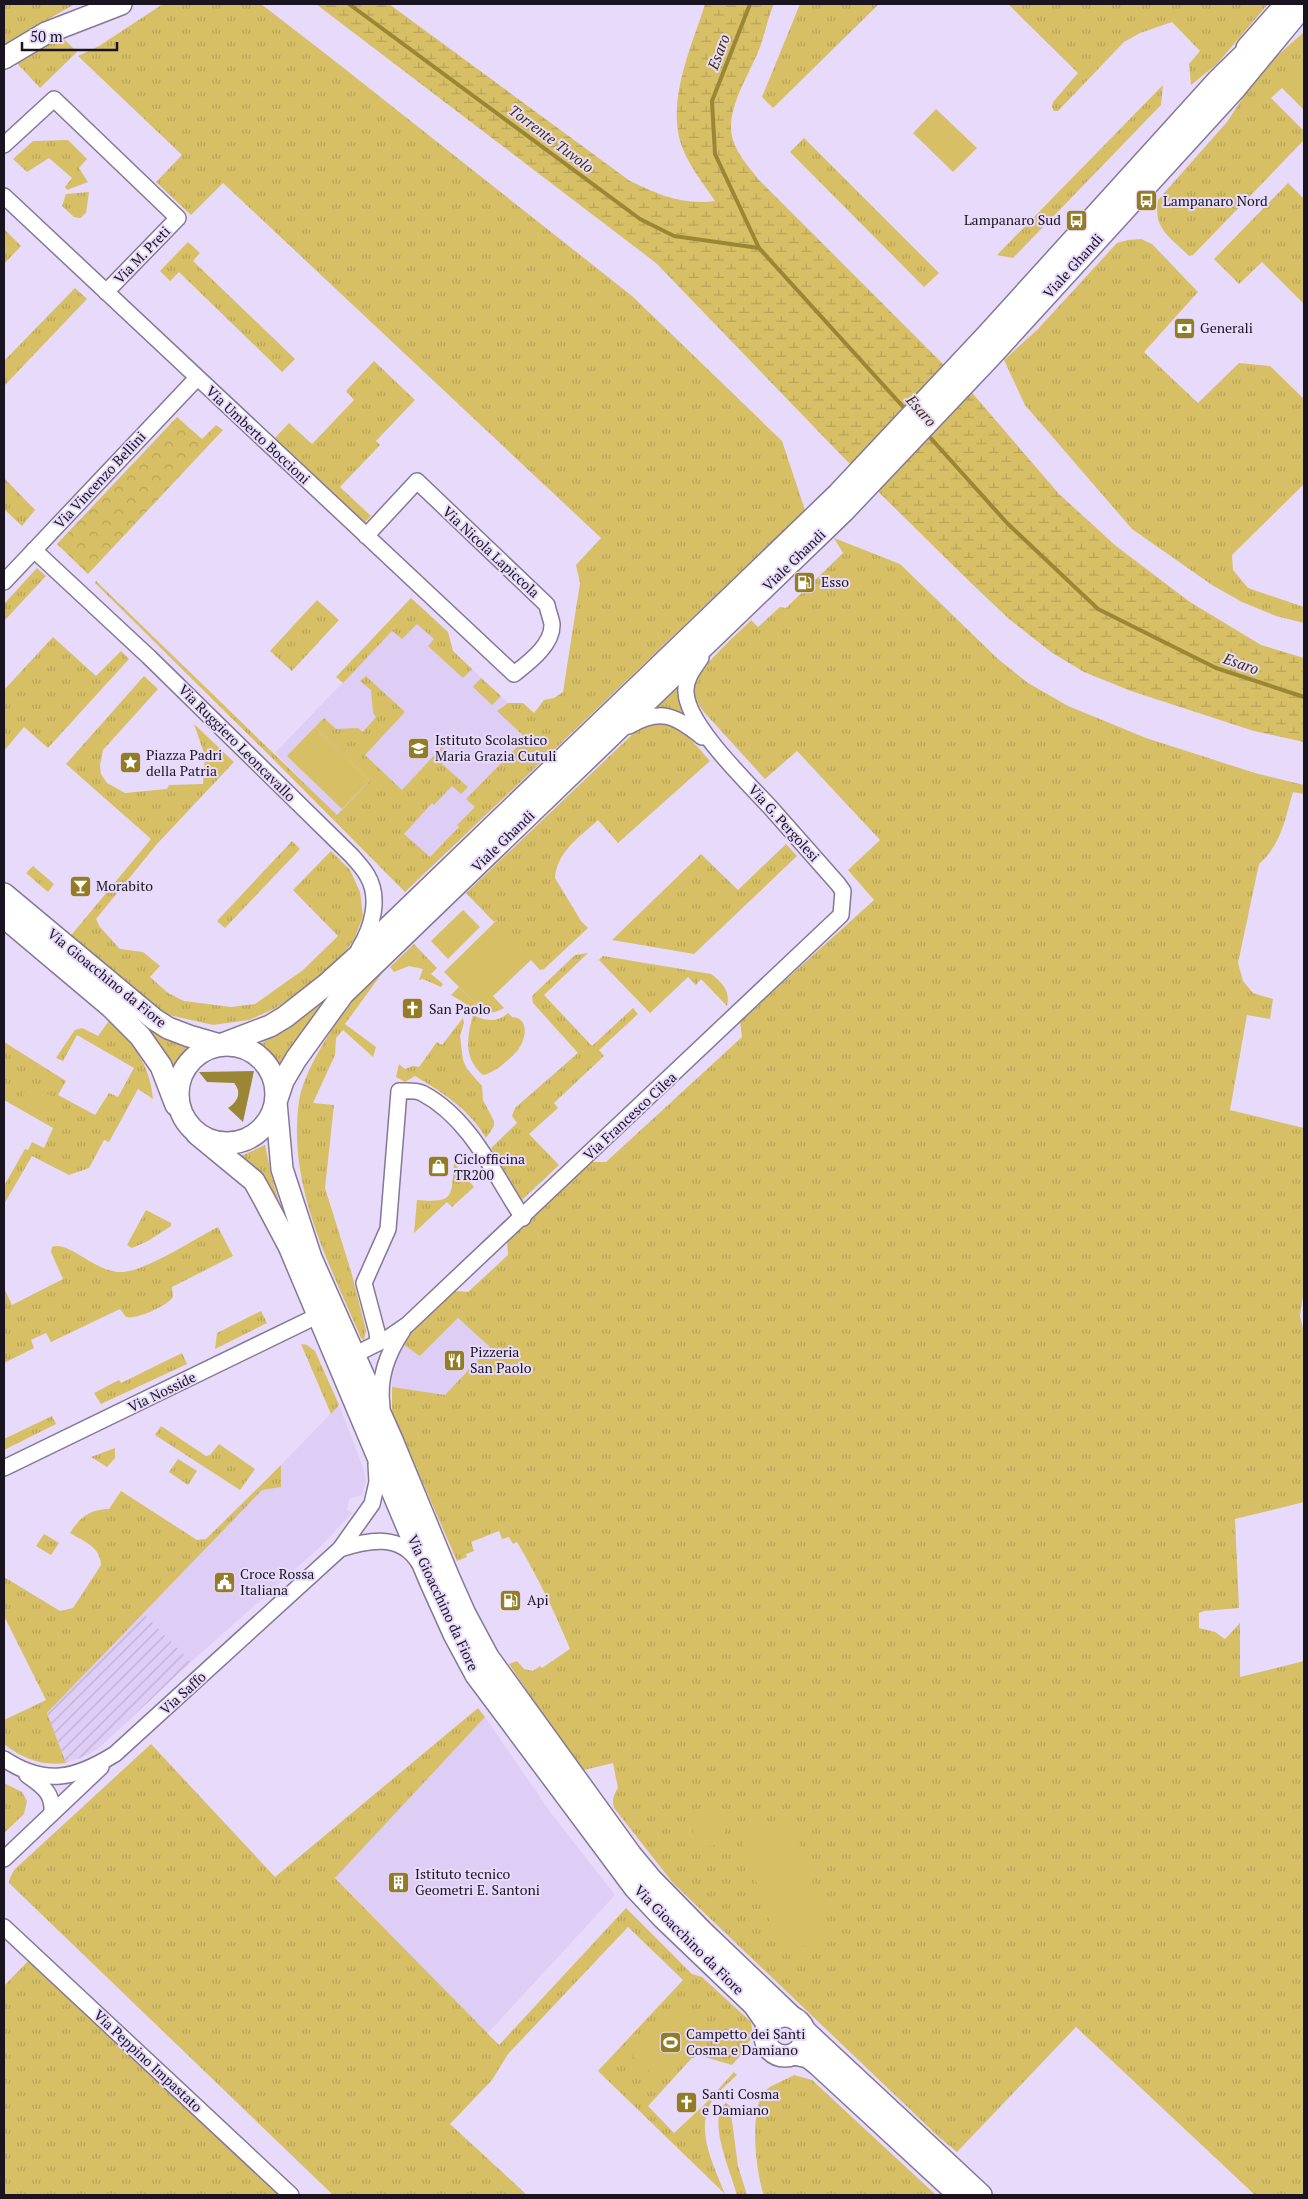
<svg xmlns="http://www.w3.org/2000/svg" width="1308" height="2199" font-family="'PT Serif',serif">
<defs>
<pattern id="industrial-furrows" width="10" height="10" patternUnits="userSpaceOnUse" patternTransform="scale(1.25)"><rect width="10" height="10" fill="#decdf5"/><path d="M-1 1l2-2M0 10L10 0M9 11l2-2" fill="none" stroke="#beafd2"/></pattern>
<pattern id="grass-tufts" width="24" height="20" patternUnits="userSpaceOnUse" patternTransform="scale(1.25)"><rect width="24" height="20" fill="#d7bf66"/><path d="M3 7l-1-3M5 7V3M7 7l1-3M15 17l-1-3M17 17v-4M19 17l1-3" fill="none" stroke="#b8a358"/></pattern>
<pattern id="wetland-marsh" width="20" height="14" patternUnits="userSpaceOnUse" patternTransform="scale(1.25)"><rect width="20" height="14" fill="#d7bf66"/><path d="M1 5h8M5 5V1M11 12h8M15 12V8" fill="none" stroke="#b8a358"/></pattern>
<pattern id="park-crowns" width="20" height="18" patternUnits="userSpaceOnUse" patternTransform="scale(1.25)"><rect width="20" height="18" fill="#d7bf66"/><path d="M2 6a3 3 0 1 1 6 0M12 15a3 3 0 1 1 6 0" fill="none" stroke="#b8a358"/></pattern>
</defs>
<rect width="100%" height="100%" fill="#e8dafb"/>
<g fill="#decdf5">
<polygon points="418,604 448,632 453,651 508,703 523,703 563,742 409,888 275,753"/>
<polygon points="458,1318 528,1378 444,1396 392,1387 391,1364 401,1343 420,1356"/>
<polygon points="339,1405 364,1470 366,1481 362,1495 349,1499 347,1510 352,1513 320,1547 191,1662 143,1613 262,1489 281,1487 281,1465"/>
<polygon points="485,1717 550,1812 615,1895 487,2034 335,1877"/>
</g>
<polygon fill="url(#industrial-furrows)" points="143,1613 191,1662 100,1747 88,1755 66,1763 47,1713"/>
<g fill="url(#grass-tufts)">
<polygon points="4,4 75,4 4,44"/>
<polygon points="163,4 261,4 331,58 632,296 782,441 805,510 405,892 271,757 95,583 96,581 337,815 370,781 315,727 324,718 336,729 358,728 363,732 376,717 373,713 371,690 360,681 366,676 405,712 365,755 402,790 442,747 451,755 442,764 468,787 461,794 452,786 434,805 432,803 404,834 430,857 459,827 457,825 475,807 466,799 526,738 497,711 508,703 523,703 534,713 544,700 554,698 563,692 580,583 576,565 601,538 223,183 191,215 156,182 182,155 78,56 99,46"/>
<polygon points="800,4 879,4 773,108 762,97"/>
<polygon points="1008,4 1268,4 1217,64 1191,85 1189,64 1200,51 1172,22 1140,33 1124,42 1058,111 1054,111 1052,107 1053,102 1078,73"/>
<path d="M1304,32V68L1271,98L1304,131V140L1193,255L1189,256C1170,237 1153,229 1158,200L1227,122L1253,82L1269,63Z"/>
<polygon points="62,37 77,52 40,88 15,61 4,70 4,67 37,47"/>
<polygon points="1163,85 1161,105 1013,258 997,255"/>
<polygon points="804,138 939,273 924,287 790,152"/>
<polygon points="68,140 87,159 79,168 88,182 67,190 65,187 72,178 49,158 27,172 13,159 33,141"/>
<polygon points="1288,183 1304,199 1304,304 1262,262 1239,284 1214,259"/>
<polygon points="89,192 86,213 80,218 74,217 62,206 66,194"/>
<polygon points="4,229 21,246 4,264"/>
<polygon points="1141,239 1152,244 1198,292 1144,352 1198,403 1239,363 1270,366 1304,399 1304,484 1232,555 1233,570 1248,588 1304,607 1304,623 1276,616 1242,602 1212,585 1132,529 1025,405 1004,360 1038,329 1117,243 1128,240"/>
<polygon points="188,242 200,253 193,261 295,359 282,372 179,272 170,281 160,271"/>
<polygon points="75,288 87,299 4,386 4,361"/>
<polygon points="374,361 415,400 376,441 380,445 340,487 371,516 364,523 275,438 289,423 312,444 354,400 346,391"/>
<polygon points="4,478 35,510 22,526 4,509"/>
<path d="M834,538L900,564L998,659L1028,683L1068,706L1146,738L1255,773L1304,785V794L1293,792C1285,819 1281,845 1259,864L1238,963L1243,981L1253,993L1273,999L1270,1019L1247,1015L1230,1110L1304,1128V1289L1300,1316L1304,1333V1502L1235,1519L1239,1608L1204,1611L1199,1613V1628L1215,1632L1225,1639L1240,1623V1677L1304,1661V2195H1255L1076,2027L957,2152L940,2138L673,1883L614,1808C612,1800 613,1795 618,1788L613,1763L584,1770L577,1765L509,1664L517,1661L524,1669L533,1671L540,1666L542,1668L570,1649C555,1612 537,1576 517,1542L513,1544L509,1537L502,1539L499,1531L471,1542L474,1551L466,1554L467,1557L457,1561L392,1412V1387L445,1395L490,1347L458,1318L420,1356L401,1343L454,1291L468,1292L508,1255L507,1241L591,1162H606L742,1037L740,1021L874,900L848,870L880,840L797,751L765,779L703,711C699,704 694,698 694,690C694,670 737,635 751,620L758,627L780,607L786,608L843,553Z"/>
<polygon points="37,568 46,576 4,621 4,604"/>
<polygon points="411,598 448,632 453,651 472,669 463,678 428,646 434,639 417,624 402,639 392,631 343,683 336,677"/>
<polygon points="317,600 339,620 292,671 270,651"/>
<polygon points="53,637 96,676 121,651 129,659 48,748 24,727 4,751 4,690"/>
<polygon points="144,676 158,689 103,750 100,765 101,774 107,783 125,793 167,789 169,785 203,784 205,756 194,724 234,762 157,844 96,919 100,927 120,949 143,952 160,966 150,977 168,993 184,1001 231,1007 255,1004 303,970 338,936 293,890 331,851 350,870 360,892 363,916 354,940 344,953 305,989 274,1009 249,1020 213,1025 160,1013 68,939 151,839 66,764"/>
<polygon points="481,678 501,696 492,705 473,687"/>
<polygon points="680,685 687,717 670,710 655,709"/>
<path d="M655,722C683,726 692,741 710,761L618,843L598,820C580,837 557,851 555,878L581,921L588,928L544,969L540,970L531,960L493,996L504,1008C484,1020 469,1005 451,995L459,987L477,1005L497,920L494,922L466,893L637,730Z"/>
<polygon points="292,841 300,849 225,928 217,921"/>
<polygon points="786,844 797,856 694,954 612,940 701,854 738,890"/>
<polygon points="33,866 54,884 48,892 26,873"/>
<polygon points="414,944 437,968 431,974 443,984 441,987 423,979 419,980 423,969 409,966 394,972 390,967"/>
<polygon points="588,953 544,995 592,1046 633,1008 638,1014 599,1050 604,1056 554,1103 558,1108 529,1134 559,1165 522,1200 491,1148 517,1123 512,1116 515,1108 578,1053 533,1003 532,996 575,955"/>
<path d="M603,956L711,974C722,982 731,992 727,1006L701,979L696,985L688,977L650,1013L599,960Z"/>
<path d="M383,972L345,1024L376,1047L373,1057L343,1030L336,1038L335,1055L313,1103L334,1105L325,1188L351,1271L366,1330L364,1340L361,1338C329,1263 287,1185 299,1101C304,1071 330,1031 348,1007C358,994 372,983 383,972Z"/>
<polygon points="331,995 280,1072 272,1059 258,1045 287,1029"/>
<path d="M508,1013L512,1017C530,1018 526,1039 518,1050C510,1059 495,1073 483,1075C463,1058 467,1037 473,1015C486,1021 497,1023 508,1013Z"/>
<polygon points="133,1016 191,1049 177,1064 173,1074"/>
<path d="M463,1018L464,1023L460,1036L463,1060L467,1069L482,1086L483,1100L494,1121V1126L486,1138C470,1110 442,1092 415,1076L405,1082L396,1077L399,1064L405,1069L413,1066L419,1067L437,1042L442,1045Z"/>
<path d="M109,1021C134,1043 150,1065 153,1099L138,1089L109,1142L104,1140L89,1168L69,1175L32,1156L4,1204V1186L25,1149L28,1150L32,1142L44,1148L53,1128L4,1100V1042L66,1081L58,1095L95,1115L109,1093L118,1097L134,1068L77,1035L63,1061L56,1058L72,1034L75,1030L82,1028L98,1036Z"/>
<polygon points="265,1145 272,1178 282,1212 241,1156"/>
<path d="M454,1163L474,1187L452,1207L447,1202L414,1233L417,1200C455,1203 451,1197 454,1163Z"/>
<polygon points="146,1210 171,1223 171,1226 148,1241 132,1248 127,1245"/>
<path d="M218,1227L233,1256L172,1287L173,1297C167,1306 136,1320 126,1317L120,1309L51,1342L46,1333L31,1340L34,1348L4,1363V1288L12,1305L63,1279L51,1252L52,1247C69,1240 96,1274 123,1272C148,1270 194,1239 218,1227Z"/>
<polygon points="261,1311 267,1323 215,1349 217,1333"/>
<polygon points="301,1344 307,1345 315,1351 339,1405 331,1414"/>
<polygon points="182,1353 187,1364 101,1404 94,1393 119,1380 121,1383"/>
<polygon points="52,1416 56,1424 4,1450 4,1439"/>
<polygon points="161,1426 206,1456 210,1455 219,1444 255,1469 240,1490 155,1435"/>
<polygon points="115,1448 115,1458 107,1467 91,1457"/>
<polygon points="178,1459 197,1471 188,1485 169,1472"/>
<path d="M281,1465V1487L262,1490L47,1713L66,1763C42,1766 23,1759 4,1744V1720L46,1700L4,1616V1577L60,1611L73,1608L101,1565C101,1547 83,1541 70,1533C79,1518 90,1509 109,1509L121,1491L197,1540L206,1539Z"/>
<polygon points="44,1534 59,1543 51,1555 36,1546"/>
<path d="M478,1708L485,1717L335,1878L499,2045L626,1908L692,1974L702,1977L751,2022L753,2034L743,2053L732,2065L698,2055L691,2059L648,2106L674,2133L705,2104L734,2072L737,2075C729,2082 721,2089 715,2097C692,2126 714,2165 725,2194L598,2071L683,1980L628,1927L508,2054L492,2080L450,2124L527,2195H333L9,1883L10,1878L14,1870L151,1744L275,1877Z"/>
<polygon points="4,1783 22,1792 27,1801 24,1814 4,1833"/>
<polygon points="29,1960 257,2174 280,2195 4,2195 4,1986"/>
<path d="M794,2075L812,2080L936,2195H764C756,2174 748,2107 766,2090C773,2084 786,2080 794,2075Z"/>
<path d="M726,2103L730,2106L738,2166L747,2195H737C732,2174 706,2119 726,2103Z"/>
</g>
<path fill="url(#wetland-marsh)" d="M316,4H389L630,181C659,195 682,205 715,201C703,183 686,162 680,141C668,96 692,46 705,4H774C767,19 765,36 758,52C748,77 724,112 733,140C737,154 749,167 758,179L974,395L1059,494L1116,546L1190,602L1261,645L1304,658V742L1254,731L1131,691L1084,672L1051,652L1009,619L970,582L844,458L656,263Z"/>
<polygon fill="url(#park-crowns)" points="177,417 202,439 216,425 223,430 88,574 57,544"/>
<g fill="#d7bf66">
<polygon points="1304,68 1304,110 1281,87"/>
<polygon points="936,109 977,148 953,172 913,133"/>
<polygon points="315,727 370,781 342,809 287,756"/>
<polygon points="463,910 480,927 448,959 431,941"/>
<polygon points="497,920 530,953 477,1005 444,972"/>
<polygon points="29,1084 63,1102 54,1119 20,1102"/>
<circle cx="709" cy="1830" r="16"/>
<polygon points="736,1825 793,1828 832,1935 782,1954"/>
<polygon points="681,2003 708,2028 660,2081 632,2056"/>
</g>
<path fill="#9b8635" d="M254,1071L243,1122L228,1108C238,1102 242,1092 234,1083L207,1082L199,1072Z"/>
<g fill="none" stroke-linecap="round" stroke-linejoin="round">
<g stroke="#9b8635" stroke-width="4">
<polyline points="349,4 640,219 674,236 759,248"/>
<polyline points="750,4 712,101 715,154 759,248 906,410"/>
<polyline points="927,434 1007,523 1098,609 1216,668 1304,697"/>
</g>
<defs>
<g id="street">
<polyline points="4,145 54,99 178,218 106,292"/>
<path d="M4,196L514,674C528,663 553,645 552,624C551,618 548,611 547,605L417,481L366,536"/>
<path d="M34,550L149,657L352,856C357,862 363,868 367,875C381,898 372,928 359,949"/>
<polyline points="4,582 197,378"/>
<path d="M629,726C660,708 675,715 702,737"/>
<path d="M378,1343L377,1332L364,1283L388,1229L399,1091C406,1091 416,1090 422,1093C470,1118 494,1174 523,1218"/>
<path d="M354,1355L388,1338L407,1325L841,915L843,891L838,884C815,858 793,833 770,807C748,783 687,725 686,692C685,679 694,668 701,658"/>
<path d="M382,1407C378,1378 387,1354 403,1330"/>
<polyline points="4,1468 319,1315"/>
<path d="M340,1549C368,1540 401,1533 419,1563"/>
<path d="M4,1759C45,1786 75,1779 115,1754L340,1549L372,1504L377,1482L376,1464"/>
<path d="M27,1775C42,1786 53,1792 52,1812"/>
<polyline points="4,1859 101,1767"/>
<polyline points="4,1927 291,2195"/>
</g>
<g id="secondary">
<polyline points="1247,48 1286,4"/>
<polyline points="4,58 46,33 121,4"/>
<polyline points="4,894 154,1019 168,1028 189,1036 220,1045 270,1026 285,1017 327,984 369,946 838,494 987,335 1218,80 1259,40"/>
<polyline points="4,917 111,1007 140,1036 161,1066 176,1105"/>
<circle cx="227" cy="1094" r="49"/>
<polyline points="197,1134 254,1181 264,1199 289,1246 431,1583 454,1634 476,1675 635,1888 664,1919 754,2005 768,2025"/>
<circle cx="785" cy="2036" r="20"/>
<polyline points="792,2017 703,1932 651,1879 631,1855 488,1657 465,1614 449,1578 392,1440 311,1258 282,1169 276,1102 283,1081 296,1059 343,994 844,511 990,357 1233,91 1304,5"/>
<polyline points="805,2031 981,2195"/>
<polyline points="795,2054 808,2057 817,2064 959,2195"/>
</g>
</defs>
<use href="#street" stroke="#857896" stroke-width="18"/>
<use href="#secondary" stroke="#857896" stroke-width="24"/>
<use href="#street" stroke="#fff" stroke-width="15"/>
<use href="#secondary" stroke="#fff" stroke-width="21"/>
</g>
<defs>
<symbol id="bus-square" viewBox="-11 -11 22 22"><rect x="-9" y="-9" width="18" height="18" rx="4" fill="#937d24" stroke="#e8dafb"/><path d="M-5-6H5V4H4V6H2V4H-2V6H-4V4H-5ZM-3.5-4V0h7V-4ZM-3.5 1.2v1.5H-2V1.2ZM2 1.2v1.5H3.5V1.2Z" fill="#fff"/></symbol>
<symbol id="bank-square" viewBox="-11 -11 22 22"><rect x="-9" y="-9" width="18" height="18" rx="4" fill="#937d24" stroke="#e8dafb"/><path d="M-6-4H6V4H-6ZM0-2.3a2.3 2.3 0 1 0 0 4.6a2.3 2.3 0 1 0 0-4.6Z" fill="#fff"/></symbol>
<symbol id="fuel-square" viewBox="-11 -11 22 22"><rect x="-9" y="-9" width="18" height="18" rx="4" fill="#937d24" stroke="#e8dafb"/><path d="M-5.5-6h7V0h2V4h1.3V-2.5L3-4.5l.8-.8L6-3V5H2.5V1h-1V6h-7ZM-4.2-4.7v3.2H.2V-4.7Z" fill="#fff"/></symbol>
<symbol id="school-square" viewBox="-11 -11 22 22"><rect x="-9" y="-9" width="18" height="18" rx="4" fill="#937d24" stroke="#e8dafb"/><path d="M0-5L7-2L0 1L-7-2ZM-4 1L0 2.5L4 1V4Q0 6-4 4Z" fill="#fff"/></symbol>
<symbol id="sight-square" viewBox="-11 -11 22 22"><rect x="-9" y="-9" width="18" height="18" rx="4" fill="#937d24" stroke="#e8dafb"/><path d="M0-6L1.8-2.2L6-1.7L2.9 1.2L3.7 5.4L0 3.3L-3.7 5.4L-2.9 1.2L-6-1.7L-1.8-2.2Z" fill="#fff"/></symbol>
<symbol id="bar-square" viewBox="-11 -11 22 22"><rect x="-9" y="-9" width="18" height="18" rx="4" fill="#937d24" stroke="#e8dafb"/><path d="M-6-5H6L.8 .8V4.5H3.5V6h-7V4.5H-.8V.8Z" fill="#fff"/></symbol>
<symbol id="church-square" viewBox="-11 -11 22 22"><rect x="-9" y="-9" width="18" height="18" rx="4" fill="#937d24" stroke="#e8dafb"/><path d="M-1.2-6h2.4v3.5h3.3v2.4h-3.3V6h-2.4V-.1h-3.3v-2.4h3.3Z" fill="#fff"/></symbol>
<symbol id="shop-square" viewBox="-11 -11 22 22"><rect x="-9" y="-9" width="18" height="18" rx="4" fill="#937d24" stroke="#e8dafb"/><path d="M-5-2.5h2.3a2.7 3.5 0 0 1 5.4 0H5L5.5 6h-11ZM-1.5-2.5h3a1.5 2.3 0 0 0-3 0Z" fill="#fff"/></symbol>
<symbol id="restaurant-square" viewBox="-11 -11 22 22"><rect x="-9" y="-9" width="18" height="18" rx="4" fill="#937d24" stroke="#e8dafb"/><path d="M-5-6h1v4h1v-4h1v4h1v-4h1v5L-1.5 .5V6h-2V.5L-5-1ZM5-6V6H3V1.5H1.5Q1.5-4 5-6Z" fill="#fff"/></symbol>
<symbol id="civic-square" viewBox="-11 -11 22 22"><rect x="-9" y="-9" width="18" height="18" rx="4" fill="#937d24" stroke="#e8dafb"/><path d="M-.6-6.5H3V-4.5H.6V-3L4-1V1h2V6H-6V1h2V-1L-.6-3ZM-1.2 2.5V6h2.4V2.5Z" fill="#fff"/></symbol>
<symbol id="building-square" viewBox="-11 -11 22 22"><rect x="-9" y="-9" width="18" height="18" rx="4" fill="#937d24" stroke="#e8dafb"/><path d="M-4-6H4V6H1V3H-1V6H-4ZM-2.5-4.3h1.7v1.8h-1.7ZM.8-4.3h1.7v1.8H.8ZM-2.5-1h1.7V.8h-1.7ZM.8-1h1.7V.8H.8Z" fill="#fff"/></symbol>
<symbol id="stadium-square" viewBox="-11 -11 22 22"><rect x="-9" y="-9" width="18" height="18" rx="4" fill="#937d24" stroke="#e8dafb"/><path d="M0-5a6.5 5 0 1 0 0 10a6.5 5 0 1 0 0-10ZM-3.5-1.8h7v3.6h-7Z" fill="#fff"/></symbol>
</defs>
<g fill-rule="evenodd">
<use href="#bus-square" x="1134" y="188" width="25" height="25"/>
<use href="#bus-square" x="1064" y="208" width="25" height="25"/>
<use href="#bank-square" x="1172" y="316" width="25" height="25"/>
<use href="#fuel-square" x="792" y="570" width="25" height="25"/>
<use href="#school-square" x="406" y="736" width="25" height="25"/>
<use href="#sight-square" x="118" y="750" width="25" height="25"/>
<use href="#bar-square" x="68" y="874" width="25" height="25"/>
<use href="#church-square" x="400" y="996" width="25" height="25"/>
<use href="#shop-square" x="426" y="1154" width="25" height="25"/>
<use href="#restaurant-square" x="442" y="1348" width="25" height="25"/>
<use href="#civic-square" x="212" y="1570" width="25" height="25"/>
<use href="#fuel-square" x="498" y="1588" width="25" height="25"/>
<use href="#building-square" x="386" y="1870" width="25" height="25"/>
<use href="#stadium-square" x="658" y="2030" width="25" height="25"/>
<use href="#church-square" x="674" y="2090" width="25" height="25"/>
</g>
<g text-anchor="middle" stroke-width="4" stroke-linejoin="round" paint-order="stroke">
<g font-size="14" fill="#19141f" stroke="#e8dafb" text-anchor="start">
<text x="1163" y="206">Lampanaro Nord</text>
<text x="1061" y="225" text-anchor="end">Lampanaro Sud</text>
<text x="1200" y="333">Generali</text>
<text x="821" y="587">Esso</text>
<text x="435" y="745">Istituto Scolastico<tspan x="435" dy="16">Maria Grazia Cutuli</tspan></text>
<text x="146" y="760">Piazza Padri<tspan x="146" dy="16">della Patria</tspan></text>
<text x="96" y="891">Morabito</text>
<text x="429" y="1014">San Paolo</text>
<text x="454" y="1164">Ciclofficina<tspan x="454" dy="16">TR200</tspan></text>
<text x="470" y="1357">Pizzeria<tspan x="470" dy="16">San Paolo</tspan></text>
<text x="240" y="1579">Croce Rossa<tspan x="240" dy="16">Italiana</tspan></text>
<text x="527" y="1605">Api</text>
<text x="415" y="1879">Istituto tecnico<tspan x="415" dy="16">Geometri E. Santoni</tspan></text>
<text x="686" y="2039">Campetto dei Santi<tspan x="686" dy="16">Cosma e Damiano</tspan></text>
<text x="702" y="2099">Santi Cosma<tspan x="702" dy="16">e Damiano</tspan></text>
</g>
<g font-size="14" fill="#19141f" stroke="#e8dafb">
<text transform="translate(142 255) rotate(-46)" y="5">Via M. Preti</text>
<text transform="translate(1073 266) rotate(-48)" y="5">Viale Ghandi</text>
<text transform="translate(258 435) rotate(43)" y="5">Via Umberto Boccioni</text>
<text transform="translate(100 480) rotate(-47)" y="5">Via Vincenzo Bellini</text>
<text transform="translate(491 552) rotate(43)" y="5">Via Nicola Lapiccola</text>
<text transform="translate(794 560) rotate(-44)" y="5">Viale Ghandi</text>
<text transform="translate(237 743) rotate(45)" y="5">Via Ruggiero Leoncavallo</text>
<text transform="translate(784 823) rotate(48)" y="5">Via G. Pergolesi</text>
<text transform="translate(503 841) rotate(-44)" y="5">Viale Ghandi</text>
<text transform="translate(107 978) rotate(39)" y="5">Via Gioacchino da Fiore</text>
<text transform="translate(630 1116) rotate(-43)" y="5">Via Francesco Cilea</text>
<text transform="translate(162 1392) rotate(-26)" y="5">Via Nosside</text>
<text transform="translate(443 1603) rotate(65)" y="5">Via Gioacchino da Fiore</text>
<text transform="translate(183 1693) rotate(-42)" y="5">Via Saffo</text>
<text transform="translate(689 1940) rotate(45)" y="5">Via Gioacchino da Fiore</text>
<text transform="translate(148 2061) rotate(43)" y="5">Via Peppino Impastato</text>
</g>
<g font-size="15" font-style="italic" fill="#3e3304" stroke="#e8dafb">
<text transform="translate(719 52) rotate(-69)" y="5">Esaro</text>
<text transform="translate(551 139) rotate(37)" y="5">Torrente Tuvolo</text>
<text transform="translate(921 411) rotate(48)" y="5">Esaro</text>
<text transform="translate(1241 664) rotate(19)" y="5">Esaro</text>
</g>
</g>
<rect width="1308" height="2199" fill="none" stroke="#19141f" stroke-width="10"/>
<path d="M22 42v8h95v-8" fill="none" stroke="#19141f" stroke-width="2.5"/>
<text x="30" y="42" font-size="15" fill="#19141f" stroke="#e8dafb" stroke-width="4" paint-order="stroke">50 m</text>
</svg>
